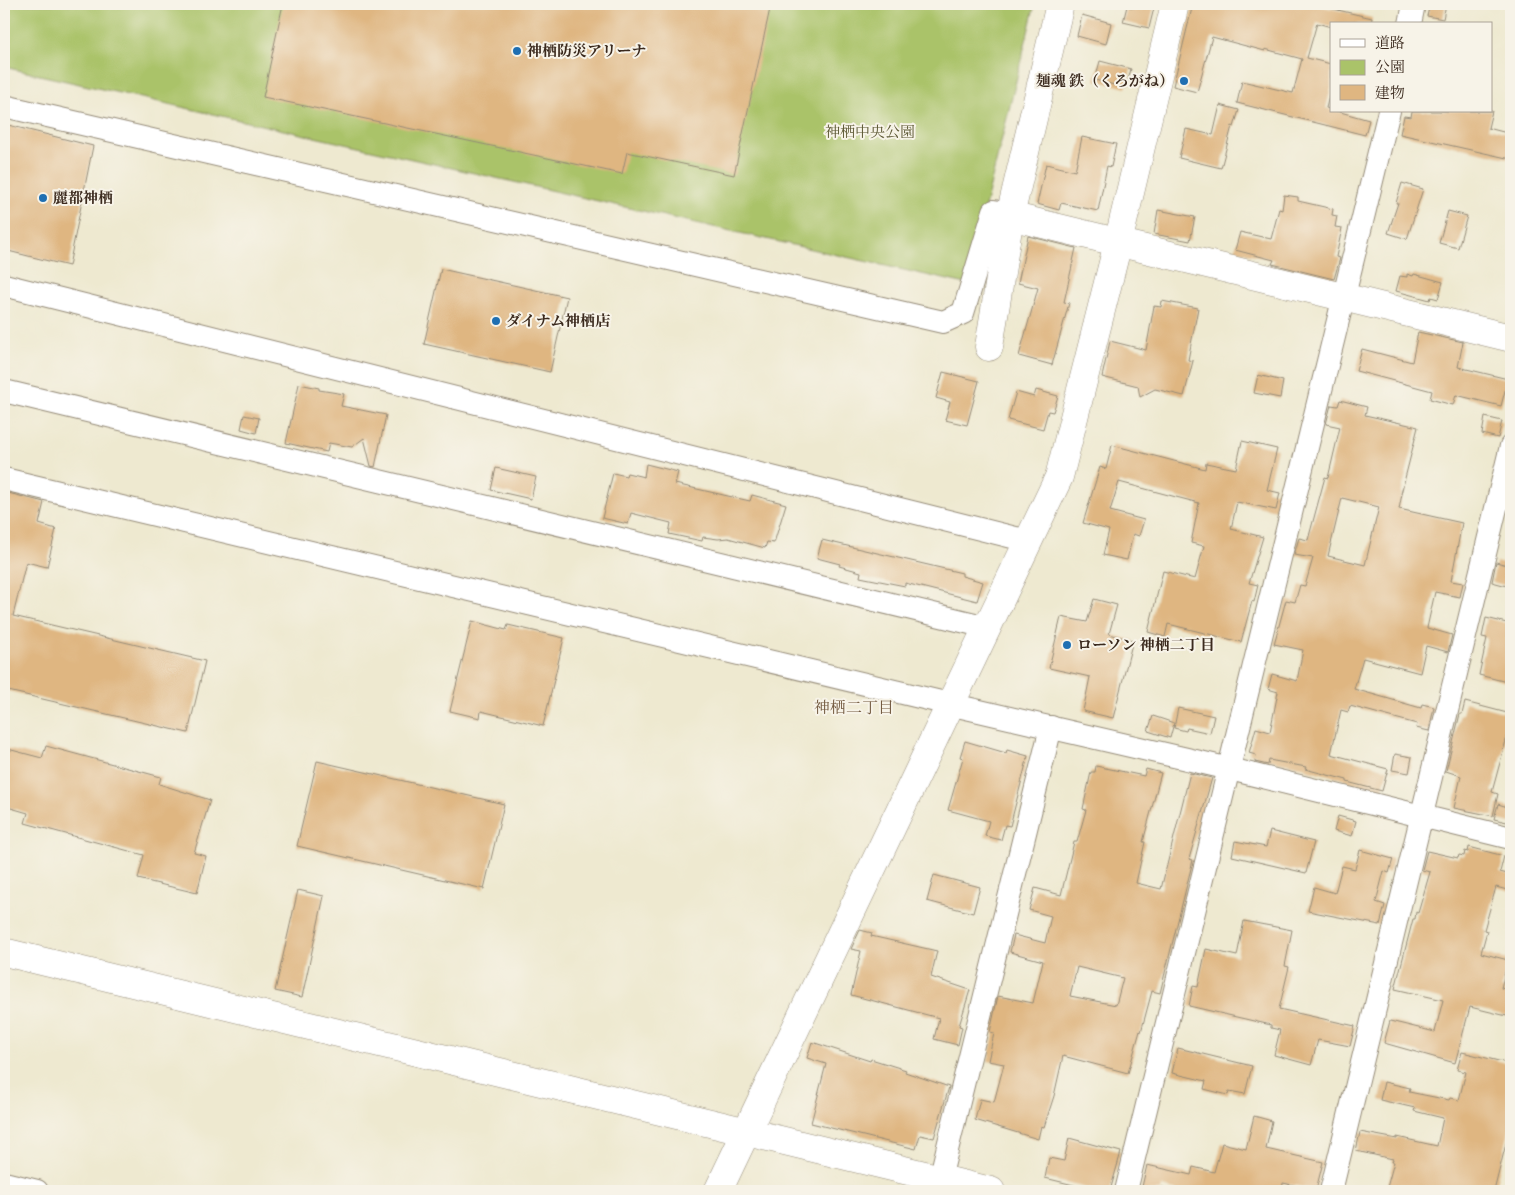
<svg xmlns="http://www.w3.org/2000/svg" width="1515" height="1195" font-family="'IM FELL English','Noto Serif JP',serif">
<rect width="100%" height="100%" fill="#f7f3e8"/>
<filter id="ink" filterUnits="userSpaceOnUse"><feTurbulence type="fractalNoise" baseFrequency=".02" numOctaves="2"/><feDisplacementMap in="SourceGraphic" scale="10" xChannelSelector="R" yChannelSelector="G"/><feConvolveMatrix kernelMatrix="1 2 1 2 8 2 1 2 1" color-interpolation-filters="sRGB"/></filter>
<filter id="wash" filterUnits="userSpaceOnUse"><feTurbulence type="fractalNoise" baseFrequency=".0096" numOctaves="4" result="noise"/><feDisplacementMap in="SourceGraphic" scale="20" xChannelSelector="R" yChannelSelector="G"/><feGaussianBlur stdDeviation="1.12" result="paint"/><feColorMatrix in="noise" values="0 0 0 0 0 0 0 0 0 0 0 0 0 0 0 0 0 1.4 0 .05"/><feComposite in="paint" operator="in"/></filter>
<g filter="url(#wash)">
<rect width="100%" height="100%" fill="#eee9d0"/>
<polygon fill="#aac369" stroke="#727644" points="4,4 1035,4 966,284 4,67"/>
<g id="blocks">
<g fill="#dfb681" fill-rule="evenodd">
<polygon points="283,4 771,4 734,175 627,152 622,174 263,97"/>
<polygon points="1135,4 1155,4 1149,28 1123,22 1127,6 1134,8"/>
<polygon points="1193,4 1312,4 1372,18 1371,24 1331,24 1331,27 1317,23 1307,58 1331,64 1331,88 1326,108 1369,120 1365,135 1237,103 1242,81 1293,93 1302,59 1265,49 1265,51 1212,37 1197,92 1173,86"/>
<polygon points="1430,4 1446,4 1443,19 1427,16"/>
<polygon points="1082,15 1111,23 1106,44 1077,36"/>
<polygon points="1100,61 1131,69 1126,88 1095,80"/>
<polygon points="1220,105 1239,110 1234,127 1232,126 1221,168 1179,158 1186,129 1213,135"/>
<polygon points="1412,111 1492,111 1488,128 1511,134 1511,159 1400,134 1404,116 1411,117"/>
<polygon points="4,124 93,146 69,266 4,250"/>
<polygon points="1082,137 1116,144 1111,167 1107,166 1098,211 1061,203 1059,210 1037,204 1046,164 1075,171"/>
<polygon points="1402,183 1423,189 1407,239 1388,233 1398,203 1396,203"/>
<polygon points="1284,195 1298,197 1298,201 1333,209 1332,215 1337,216 1335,227 1342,228 1336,257 1340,258 1334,279 1272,264 1274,260 1235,250 1240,232 1271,239 1279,209 1282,210"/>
<polygon points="1158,210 1195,217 1190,241 1154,234"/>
<polygon points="1448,211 1467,216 1458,248 1439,243"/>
<polygon points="1028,236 1076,248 1064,302 1069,303 1052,365 1019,356 1038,288 1018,283"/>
<polygon points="441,269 567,297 550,372 424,344"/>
<polygon points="1407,274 1413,276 1414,274 1443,282 1438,299 1431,297 1430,300 1396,291 1400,276 1407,277"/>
<polygon points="1162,301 1198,308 1188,360 1193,361 1184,396 1155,389 1140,397 1138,386 1102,377 1110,341 1146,350 1154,306 1161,307"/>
<polygon points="1418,332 1463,342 1458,367 1508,379 1501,406 1456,395 1453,405 1430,399 1432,391 1356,371 1362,349 1412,362"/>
<polygon points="943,372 979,381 967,425 945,420 950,402 936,398"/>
<polygon points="1258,375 1283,381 1280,398 1254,393"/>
<polygon points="299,384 319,388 319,390 344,394 341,406 386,415 375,467 371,466 364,438 352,447 329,443 327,452 286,443"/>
<polygon points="1036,390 1058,396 1053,412 1048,411 1043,429 1008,420 1016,392 1034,397"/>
<path d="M1340,400L1367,407L1365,415L1418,427L1401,494H1402L1399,509L1462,523L1451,581L1463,583L1460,597L1435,592L1427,628L1452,635L1448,652L1426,646L1420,673L1363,658L1354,689L1421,708L1422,704L1434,707L1429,731L1416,728L1417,724L1350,706L1348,712L1341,710L1331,754L1388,769L1382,791L1347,782V780L1305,769L1306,767L1269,760L1268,765L1255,762L1256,755L1249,753L1256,728L1270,732L1278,692L1268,689L1272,674L1297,681L1303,650L1274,644L1286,600L1295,602L1300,585L1305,586L1313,558L1294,555L1299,538L1308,540L1325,477L1328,478L1340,427L1326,424L1331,405L1338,406ZM1342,498L1379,507L1365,565L1328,556Z"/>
<polygon points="244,415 259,418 256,433 241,429"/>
<polygon points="1485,417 1502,421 1498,438 1482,434"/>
<polygon points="1242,441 1277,449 1267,490 1280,493 1276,510 1237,502 1231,529 1263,537 1249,583 1258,585 1254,602 1252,601 1241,642 1168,624 1165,637 1148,632 1163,571 1195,579 1204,546 1191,543 1199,503 1119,482 1110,511 1144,520 1139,536 1133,534 1127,560 1103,555 1109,530 1083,523 1100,467 1106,469 1112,445 1205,469 1206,463 1236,469"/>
<polygon points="646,464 678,472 675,484 750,501 752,495 786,504 774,543 767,542 765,548 728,538 718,539 703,537 702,541 669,534 671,523 631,513 628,524 602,518 613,473 626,476 627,473 644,477"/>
<polygon points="496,468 536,477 531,499 491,490"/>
<polygon points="4,492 44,502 39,524 56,529 47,567 26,562 13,616 205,661 188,733 4,690"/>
<polygon points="822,540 962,573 962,576 983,582 977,601 905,583 905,586 860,577 861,572 839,566 840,564 817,558"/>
<polygon points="1496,562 1511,566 1511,587 1492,582"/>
<polygon points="1094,599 1117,605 1109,634 1133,640 1113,718 1083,711 1090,677 1049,668 1061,617 1087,622"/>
<polygon points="1486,618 1511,624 1511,683 1479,675 1487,638 1482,637"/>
<polygon points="472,621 506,630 508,625 564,638 543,726 481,711 480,718 450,711"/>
<polygon points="1465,702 1511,714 1511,734 1508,733 1492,792 1498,794 1493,816 1454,808 1461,776 1446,771 1460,714 1462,714"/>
<polygon points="1178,708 1214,716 1210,733 1187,728 1186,731 1174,728"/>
<polygon points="1153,716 1174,723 1170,738 1148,731"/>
<polygon points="965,741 1006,753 1007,750 1028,756 1010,826 1005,825 1001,840 985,836 989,821 948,810 963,758 960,757"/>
<polygon points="46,746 161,777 159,784 210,800 194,853 206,856 197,893 138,879 144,855 25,823 28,813 4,806 4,748 42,758"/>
<polygon points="1395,754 1412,757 1409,773 1392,770"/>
<polygon points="317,761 504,804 484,889 297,846"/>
<path d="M1096,766L1144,776L1146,769L1161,773L1143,842H1145L1136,883L1161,889L1190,773L1212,778L1189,859L1193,860L1160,993L1152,991L1141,1032L1140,1031L1128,1073L1063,1056L1054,1096L1044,1127L1041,1126L1038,1139L975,1120L980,1099L994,1102L1004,1064L988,1061L994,1033L990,1032L998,996L1033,1003L1043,961L1010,952L1014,935L1045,943L1051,916L1029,910L1035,888L1061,895L1074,842H1077L1086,810L1083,809L1091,772H1095ZM1077,967L1123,978L1116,1005L1070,996Z"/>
<polygon points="1498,804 1511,808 1511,823 1494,819"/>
<polygon points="1338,816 1356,821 1352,836 1334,831"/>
<polygon points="1270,831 1314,842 1306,873 1232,856 1235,841 1266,847"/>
<polygon points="1469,847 1504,856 1500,872 1511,875 1511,891 1496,887 1484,930 1487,931 1481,953 1508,960 1501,988 1511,991 1511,1017 1470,1007 1455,1063 1384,1043 1390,1021 1435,1032 1443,1000 1395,989 1413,919 1415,919 1416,912 1418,913 1430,872 1422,870 1427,851 1458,858 1459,855 1464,856 1465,851 1468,852"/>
<polygon points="1360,850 1393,859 1389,873 1384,871 1376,902 1385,905 1380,925 1308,911 1314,887 1335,893 1342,866 1355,869"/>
<polygon points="934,875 980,887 973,913 927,901"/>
<polygon points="298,890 324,896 302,997 275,991"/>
<polygon points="1244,921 1292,930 1285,966 1289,967 1279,1009 1355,1026 1350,1046 1318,1040 1311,1065 1274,1055 1280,1030 1271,1028 1271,1025 1189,1006 1193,986 1198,987 1206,949 1237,956"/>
<polygon points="860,930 872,933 871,936 937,951 931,977 970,990 959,1026 962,1027 958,1045 934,1039 939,1018 851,995 861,951 851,949"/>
<polygon points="812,1042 870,1061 871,1059 906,1070 905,1072 949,1087 934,1138 920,1135 916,1149 811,1123 826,1064 807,1058"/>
<polygon points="1178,1048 1252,1066 1245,1094 1229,1091 1228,1095 1204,1089 1206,1081 1172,1073"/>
<polygon points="1462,1052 1511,1064 1511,1124 1494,1191 1386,1191 1394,1162 1392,1162 1393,1159 1356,1151 1360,1132 1397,1139 1397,1137 1437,1146 1443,1118 1414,1111 1415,1108 1380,1100 1384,1082 1410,1088 1409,1092 1449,1100 1450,1098 1459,1100 1466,1072 1457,1070"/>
<polygon points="1254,1116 1272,1121 1266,1149 1323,1162 1316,1190 1283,1183 1282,1191 1178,1191 1162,1187 1161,1191 1141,1191 1147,1165 1191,1175 1193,1167 1214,1172 1222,1143 1246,1149"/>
<polygon points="1069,1138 1121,1152 1110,1191 1098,1191 1045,1178 1049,1158 1064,1161"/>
</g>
</g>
</g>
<g filter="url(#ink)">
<use href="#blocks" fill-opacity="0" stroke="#948a77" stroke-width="1"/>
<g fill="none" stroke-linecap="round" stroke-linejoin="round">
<defs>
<g id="street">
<polyline points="1410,24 1414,4"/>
<polyline points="4,106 943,322 963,313 994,211 1010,216"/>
<polyline points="4,285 1028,541"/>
<polyline points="4,391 987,627"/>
<polyline points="4,479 949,704 1230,769 1511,838"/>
<polyline points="4,1183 37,1191"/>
<polyline points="937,1191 1051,727"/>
<polyline points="1126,1191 1389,111"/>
<polyline points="1331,1191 1511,446"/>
</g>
<g id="secondary">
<polyline points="1010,216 1511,338"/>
<polyline points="989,347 1010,216 1060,4"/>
<polyline points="4,952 991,1191"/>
<polyline points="718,1191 1059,477 1118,243 1175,4"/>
</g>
</defs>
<use href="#street" stroke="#948a77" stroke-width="24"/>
<use href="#secondary" stroke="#948a77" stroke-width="29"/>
<use href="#street" stroke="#fff" stroke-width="22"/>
<use href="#secondary" stroke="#fff" stroke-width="28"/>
</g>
</g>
<g fill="#1f6fb2" stroke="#f7f3e8" stroke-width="2">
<circle cx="517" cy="51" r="5"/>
<circle cx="1184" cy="81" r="5"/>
<circle cx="43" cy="198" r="5"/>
<circle cx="496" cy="321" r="5"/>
<circle cx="1067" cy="645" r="5"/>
</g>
<g text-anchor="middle" stroke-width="4" stroke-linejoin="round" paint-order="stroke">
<g font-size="15" font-weight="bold" fill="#3b2a1e" stroke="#f7f3e8" text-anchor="start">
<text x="527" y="56">神栖防災アリーナ</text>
<text x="1174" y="86" text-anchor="end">麺魂 鉄（くろがね）</text>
<text x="53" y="203">麗都神栖</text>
<text x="506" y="326">ダイナム神栖店</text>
<text x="1077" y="650">ローソン 神栖二丁目</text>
</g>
<g font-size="15" fill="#5c5834" stroke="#f7f3e8">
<text x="870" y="137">神栖中央公園</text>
</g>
<g font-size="16" fill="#745b41" stroke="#f7f3e8">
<text x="854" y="713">神栖二丁目</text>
</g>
</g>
<rect width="1515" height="1195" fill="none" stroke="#f7f3e8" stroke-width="20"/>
<rect x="1330" y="22" width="162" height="90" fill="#f7f3e8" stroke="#aca397"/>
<rect x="1340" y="39" width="25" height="8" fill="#ffffff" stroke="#aca397"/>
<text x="1375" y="48" font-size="15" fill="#3b2a1e">道路</text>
<rect x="1340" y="60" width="25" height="15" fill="#aac369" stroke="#aca397"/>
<text x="1375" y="72" font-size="15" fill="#3b2a1e">公園</text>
<rect x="1340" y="85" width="25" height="15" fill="#dfb681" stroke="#aca397"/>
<text x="1375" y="98" font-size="15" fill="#3b2a1e">建物</text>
</svg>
